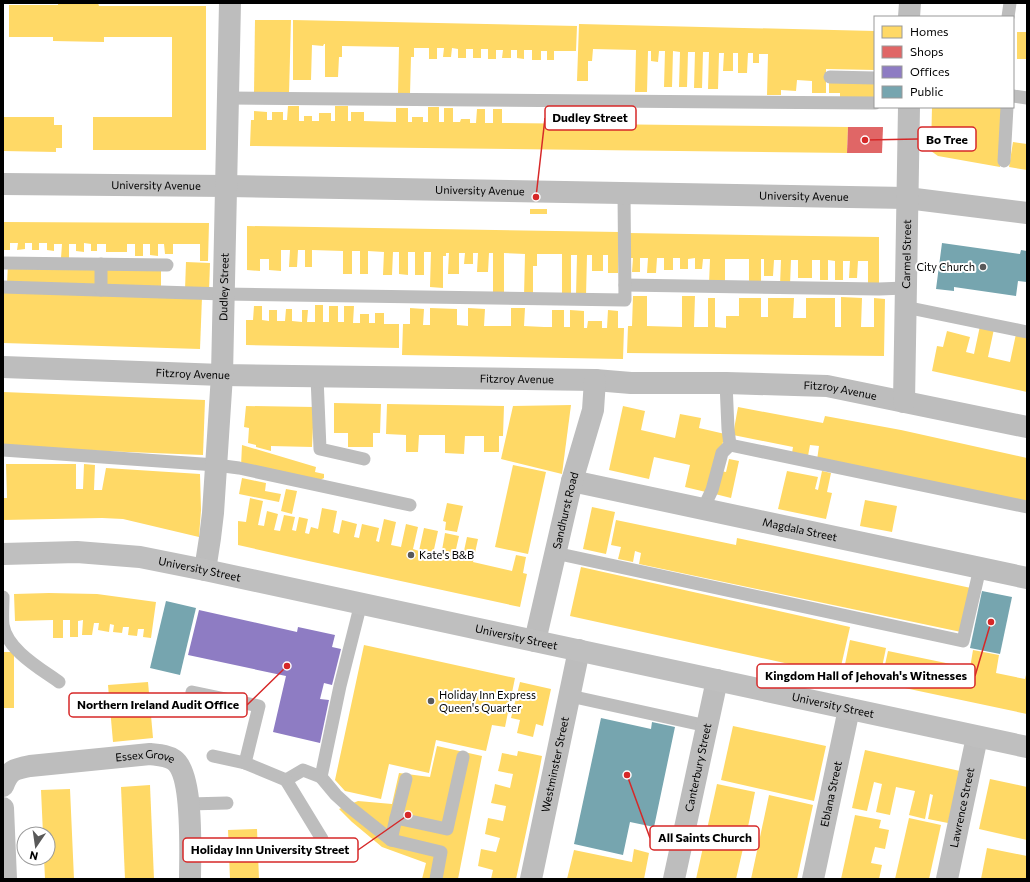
<svg xmlns="http://www.w3.org/2000/svg" width="1030" height="882" font-family="Commissioner,sans-serif">
<rect width="100%" height="100%" fill="#fff"/>
<g fill="#ffd966">
<polygon points="58,3 98,3 99,6 206,6 206,150 93,150 93,117 172,117 172,37 104,37 104,42 53,41 53,37 9,37 9,5 58,5"/>
<polygon points="255,20 291,20 289,93 254,93"/>
<polygon points="293,20 577,26 576,51 554,51 554,60 547,60 547,51 541,51 541,60 532,60 532,50 524,50 524,59 517,58 517,50 511,50 511,58 502,58 503,50 496,50 496,59 488,59 488,49 481,49 481,58 473,58 473,49 466,49 466,58 458,58 458,49 452,48 451,57 443,57 444,48 437,48 437,59 429,59 429,48 414,48 414,57 411,57 410,94 398,94 399,47 342,46 342,57 339,57 338,77 325,77 325,44 324,44 323,46 312,45 311,80 293,80"/>
<polygon points="579,24 875,31 875,70 826,69 826,93 812,93 812,81 797,80 796,91 781,90 781,95 767,95 768,54 759,54 759,63 753,63 753,53 748,53 747,73 738,73 738,53 733,53 733,71 723,71 724,53 719,53 718,89 708,89 709,52 703,52 702,88 694,88 695,52 688,52 687,87 679,87 680,52 673,51 672,87 664,87 665,51 659,51 658,62 651,61 651,51 648,51 647,92 635,92 636,50 593,49 592,61 588,61 588,81 577,81"/>
<rect x="1017" y="32" width="10" height="27"/>
<polygon points="829,83 875,83 875,100 840,99 840,93 829,93"/>
<polygon points="288,106 299,106 299,121 304,121 304,116 312,116 312,121 319,121 319,113 331,113 331,121 335,121 335,106 348,106 348,121 351,121 351,112 364,112 364,121 396,122 396,108 408,108 408,122 412,122 412,117 423,117 423,122 428,122 428,107 439,107 439,122 444,122 444,108 453,108 453,122 460,122 461,119 470,119 470,123 476,123 477,109 485,109 485,123 493,123 493,109 502,109 502,123 848,127 847,153 250,146 251,120 254,120 254,111 267,112 267,120 272,120 272,112 283,112 283,120 287,120"/>
<polygon points="932,107 1003,107 1000,167 938,156 931,151"/>
<polygon points="3,117 54,117 54,125 62,125 62,148 56,148 56,152 3,151"/>
<polygon points="1013,142 1027,144 1027,170 1009,167"/>
<rect x="530" y="209" width="17" height="5"/>
<polygon points="3,222 209,223 208,261 200,261 200,244 173,244 173,254 165,254 164,244 158,244 158,256 150,255 150,244 143,244 143,256 135,256 135,244 127,244 127,252 106,252 106,244 97,244 97,251 91,251 91,244 84,243 84,252 76,251 76,244 69,244 69,258 61,258 62,244 54,244 54,251 47,250 47,243 39,243 39,250 32,250 32,243 25,243 25,249 17,250 18,243 10,243 10,250 3,250"/>
<polygon points="247,226 619,232 618,273 608,273 608,255 603,255 603,271 592,271 592,255 587,255 586,296 576,295 577,255 571,255 571,296 562,295 562,254 537,254 537,266 533,266 533,296 524,296 525,254 504,253 504,294 493,295 493,253 489,253 488,272 477,272 478,253 473,253 473,264 464,264 465,253 459,253 459,274 448,274 449,253 446,253 446,256 443,256 443,288 430,287 431,252 424,252 424,275 415,275 415,252 408,252 408,275 399,274 399,252 393,252 392,275 383,275 384,252 368,251 368,274 360,274 360,251 352,251 352,274 343,274 343,251 312,250 312,267 305,267 305,250 298,250 297,267 289,267 290,250 281,250 281,271 269,270 269,259 260,259 260,271 247,270"/>
<polygon points="629,233 879,237 879,285 868,285 868,261 858,261 857,278 849,278 850,261 843,261 843,280 835,280 835,261 828,260 828,280 820,280 820,260 812,260 812,278 798,278 798,260 791,260 790,285 780,285 781,260 774,260 773,276 764,276 764,259 761,259 761,285 749,285 749,259 725,259 725,284 709,284 710,259 703,259 702,269 695,269 695,258 688,259 688,269 680,269 680,258 673,258 673,270 664,270 664,258 657,258 656,273 647,273 648,258 640,258 640,272 632,272 633,258 629,258"/>
<polygon points="186,262 210,263 209,291 185,290"/>
<polygon points="8,264 95,267 95,287 7,284"/>
<rect x="106" y="270" width="55" height="18"/>
<polygon points="3,291 202,297 200,349 3,343"/>
<polygon points="633,296 647,296 647,326 682,327 682,296 695,296 694,327 708,327 708,298 715,298 715,327 726,328 726,316 739,316 739,298 761,298 761,317 768,317 768,298 794,298 793,318 806,318 806,298 835,298 835,327 841,327 841,297 862,298 861,327 874,327 874,298 885,299 884,356 627,353 628,326 632,326"/>
<polygon points="315,305 323,305 323,322 329,322 329,306 338,306 338,322 344,322 344,306 354,306 353,323 360,323 360,314 369,314 369,323 375,323 375,313 384,313 384,324 399,324 399,348 246,345 246,320 253,320 254,306 262,306 262,320 269,321 269,310 277,310 277,321 285,321 286,309 292,309 292,321 302,322 302,310 308,310 307,322 315,322"/>
<polygon points="410,308 424,309 423,325 430,325 430,308 457,309 457,325 468,326 468,308 485,309 484,326 511,326 511,308 525,308 524,326 544,327 552,327 552,310 564,310 564,327 570,327 570,310 584,311 584,328 587,328 588,321 602,321 602,328 607,328 608,310 618,311 618,328 624,328 623,359 402,355 403,324 410,324"/>
<polygon points="980,326 994,329 988,357 1010,362 1016,334 1027,336 1027,392 932,371 937,346 943,347 947,331 970,337 966,352 974,354"/>
<polygon points="3,392 205,400 203,455 3,447"/>
<polygon points="334,403 381,404 380,433 373,433 373,447 348,447 348,433 334,433"/>
<polygon points="387,404 504,406 503,436 499,436 499,452 484,452 484,436 465,436 464,454 445,453 445,435 419,435 418,452 406,452 406,435 386,434"/>
<polygon points="571,405 562,474 501,459 513,406"/>
<polygon points="246,406 314,407 312,447 271,446 271,451 256,447 256,445 248,443 249,428 244,427"/>
<polygon points="623,406 645,411 641,430 675,438 680,414 701,418 699,428 725,434 710,493 685,487 690,465 654,457 649,479 609,470"/>
<polygon points="738,407 823,423 825,416 901,430 1027,458 1027,504 817,460 819,446 810,445 808,456 792,453 793,447 733,435"/>
<polygon points="242,445 316,467 315,472 324,474 324,478 316,482 241,466"/>
<polygon points="729,459 739,461 731,498 715,494 720,471 726,472"/>
<polygon points="6,464 76,464 76,489 83,489 84,464 95,465 94,490 102,490 106,468 200,474 201,510 199,537 123,519 102,518 3,520 3,498 7,498"/>
<polygon points="513,465 546,472 528,554 495,547"/>
<polygon points="787,471 818,477 815,489 818,490 822,471 831,473 827,492 832,493 826,519 778,509"/>
<polygon points="242,478 266,483 265,491 281,494 279,502 239,494"/>
<polygon points="286,489 297,491 292,514 281,511"/>
<polygon points="250,498 263,501 258,525 264,526 267,511 278,514 274,530 280,531 284,515 295,517 292,530 296,531 299,517 308,519 305,533 309,534 311,527 318,529 322,508 337,511 333,532 339,534 342,520 357,524 354,537 359,538 362,524 379,528 376,541 379,542 384,519 396,522 391,545 401,547 406,524 418,527 413,549 419,551 424,528 438,531 433,554 441,556 445,533 459,536 454,558 462,560 467,537 478,539 473,562 512,571 516,555 526,557 523,573 527,574 520,607 304,560 238,545 238,521 246,522"/>
<polygon points="865,500 897,506 892,532 860,526"/>
<polygon points="447,503 463,506 457,532 445,530 446,522 443,521"/>
<polygon points="592,507 615,512 606,554 583,549"/>
<polygon points="616,520 736,545 737,538 971,588 961,632 639,564 641,553 635,551 633,562 618,559 621,547 611,545"/>
<polygon points="581,567 850,627 839,675 570,616"/>
<polygon points="49,593 97,594 156,602 151,638 143,637 144,629 138,629 137,636 128,635 129,627 123,627 122,633 113,632 114,625 110,624 109,632 98,630 99,623 94,623 92,635 82,635 83,620 78,621 78,637 70,637 70,620 63,620 63,638 53,638 53,620 15,621 14,594"/>
<polygon points="850,640 886,648 879,682 843,674"/>
<polygon points="364,645 515,678 505,727 492,725 486,751 436,740 429,773 389,764 381,799 345,791 335,780"/>
<polygon points="973,650 999,655 996,673 1025,679 1027,671 1027,714 881,683 888,651 970,668"/>
<rect x="3" y="652" width="11" height="56"/>
<polygon points="148,682 153,738 113,742 108,685"/>
<polygon points="520,682 551,689 543,726 536,724 533,737 517,733 520,720 511,718"/>
<polygon points="733,726 826,746 814,801 721,780"/>
<polygon points="437,746 482,756 458,879 422,879 426,863 382,847 352,822 339,809 358,801 392,804 399,773 430,777"/>
<polygon points="865,750 960,771 948,823 928,819 933,795 930,794 925,819 909,815 915,791 896,787 890,815 876,812 882,784 874,782 867,811 852,808"/>
<polygon points="518,751 542,756 539,772 516,879 491,879 493,870 478,866 481,849 496,852 500,838 485,834 488,818 503,821 506,806 491,803 493,795 495,784 510,788 513,774 498,771 500,763 502,753 517,756"/>
<polygon points="990,779 1027,787 1027,840 979,829"/>
<polygon points="717,784 755,792 749,822 736,879 696,879"/>
<polygon points="150,785 154,879 125,879 121,787"/>
<polygon points="70,789 74,879 45,879 44,858 48,858 48,834 43,834 41,790"/>
<polygon points="769,795 813,805 797,879 751,879"/>
<polygon points="855,815 881,820 879,828 889,830 885,849 875,847 871,863 882,865 879,879 841,879"/>
<polygon points="909,818 941,825 929,879 895,879"/>
<polygon points="257,829 259,879 230,879 228,830"/>
<polygon points="987,848 1027,856 1027,879 981,879"/>
<polygon points="634,849 649,853 644,879 567,879 574,850 632,862"/>
</g>
<polygon fill="#e06666" points="848,127 883,127 882,153 847,153"/>
<polygon fill="#8e7cc3" points="199,610 297,632 298,627 335,635 332,647 341,649 332,685 324,683 320,699 329,700 320,743 273,732 286,676 188,655"/>
<g fill="#76a5af">
<polygon points="942,243 1020,254 1021,250 1027,251 1027,282 1018,281 1016,296 954,287 954,291 936,289"/>
<polygon points="982,591 1012,597 1000,654 970,648"/>
<polygon points="166,601 196,608 180,675 150,668"/>
<polygon points="601,718 651,729 652,722 675,727 654,827 630,822 623,855 574,844"/>
</g>
<g fill="none" stroke-linecap="round" stroke-linejoin="round">
<g stroke="#bdbdbd" stroke-width="13">
<polyline points="1008,17 1010,3"/>
<polyline points="830,77 875,78"/>
<polyline points="1013,96 1027,98"/>
<polyline points="229,98 875,103"/>
<polyline points="1004,161 1007,107"/>
<polyline points="3,263 167,265"/>
<polyline points="625,285 879,289 905,288"/>
<polyline points="3,287 224,294 625,300 624,193"/>
<polyline points="101,290 101,264"/>
<polyline points="905,307 1027,332"/>
<polyline points="317,377 320,449 364,459"/>
<polyline points="730,445 1027,507"/>
<polyline points="3,450 216,465 239,468 410,505"/>
<polyline points="703,509 712,490 722,453 730,445 728,429 726,383"/>
<polyline points="555,553 963,641 980,568"/>
<path d="M3,597C3,606 2,616 3,625C7,650 41,669 59,682"/>
<polyline points="361,603 340,686 321,777 336,795 347,805 391,840 441,852 436,879"/>
<polyline points="192,692 259,706 245,763 286,780 303,770 321,777"/>
<polyline points="570,696 707,726"/>
<polyline points="213,756 245,763"/>
<polyline points="286,780 322,839"/>
<polyline points="189,804 227,803"/>
<polyline points="396,818 406,779"/>
<polyline points="391,840 396,818 447,829 463,757"/>
</g>
<g stroke="#bdbdbd" stroke-width="22">
<polyline points="909,17 910,3"/>
<path id="s1" d="M3,184L227,186L907,198L1027,213"/>
<path id="s2" d="M3,367L222,375L595,380L631,383H726L827,386L1027,427"/>
<path id="s3" d="M904,402L909,107"/>
<path id="s4" d="M572,481L1027,578"/>
<path id="s5" d="M205,570L210,538L213,513L222,375L230,3"/>
<path id="s6" d="M535,641L572,481L593,410L595,380"/>
<path id="s7" d="M3,786C9,770 14,769 30,766L150,754C158,755 167,755 174,760C194,774 190,855 190,879"/>
<polyline points="3,808 6,879"/>
<path id="s8" d="M531,879L579,650"/>
<path id="s9" d="M674,879L717,680"/>
<path id="s10" d="M813,879L849,709"/>
<path id="s11" d="M947,879L977,737"/>
</g>
<path stroke="#bfbfbf" stroke-width="22" id="s12" d="M3,554L77,552L140,557L205,570L1027,747"/>
</g>
<g fill="#595959" stroke="#fff" stroke-width="1.5">
<circle cx="983" cy="267" r="4"/>
<circle cx="411" cy="555" r="4"/>
<circle cx="431" cy="701" r="4"/>
</g>
<g text-anchor="middle" stroke-width="4" stroke-linejoin="round" paint-order="stroke">
<g font-size="11" fill="#000" stroke="#fff">
<text dy="4" stroke="none"><textPath href="#s1" startOffset="153">University Avenue</textPath></text>
<text dy="4" stroke="none"><textPath href="#s1" startOffset="477">University Avenue</textPath></text>
<text dy="4" stroke="none"><textPath href="#s1" startOffset="801">University Avenue</textPath></text>
<text dy="4" stroke="none"><textPath href="#s3" startOffset="148">Carmel Street</textPath></text>
<text dy="4" stroke="none"><textPath href="#s5" startOffset="284">Dudley Street</textPath></text>
<text dy="4" stroke="none"><textPath href="#s2" startOffset="190">Fitzroy Avenue</textPath></text>
<text dy="4" stroke="none"><textPath href="#s2" startOffset="514">Fitzroy Avenue</textPath></text>
<text dy="4" stroke="none"><textPath href="#s2" startOffset="838">Fitzroy Avenue</textPath></text>
<text dy="4" stroke="none"><textPath href="#s6" startOffset="134">Sandhurst Road</textPath></text>
<text dy="4" stroke="none"><textPath href="#s4" startOffset="233">Magdala Street</textPath></text>
<text dy="4" stroke="none"><textPath href="#s12" startOffset="198">University Street</textPath></text>
<text dy="4" stroke="none"><textPath href="#s12" startOffset="522">University Street</textPath></text>
<text dy="4" stroke="none"><textPath href="#s12" startOffset="846">University Street</textPath></text>
<text dy="4" stroke="none"><textPath href="#s7" startOffset="152">Essex Grove</textPath></text>
<text dy="4" stroke="none"><textPath href="#s8" startOffset="117">Westminster Street</textPath></text>
<text dy="4" stroke="none"><textPath href="#s9" startOffset="114">Canterbury Street</textPath></text>
<text dy="4" stroke="none"><textPath href="#s10" startOffset="87">Eblana Street</textPath></text>
<text dy="4" stroke="none"><textPath href="#s11" startOffset="73">Lawrence Street</textPath></text>
</g>
<g font-size="11" fill="#000" stroke="#fff" text-anchor="start">
<text x="975" y="271" text-anchor="end">City Church</text>
<text x="419" y="559">Kate's B&amp;B</text>
<text x="439" y="699">Holiday Inn Express<tspan x="439" dy="13">Queen's Quarter</tspan></text>
</g>
</g>
<path fill="none" stroke="#d62828" stroke-width="1.5" d="M536 197L545 118M865 140L918 139M991 622L975 676M287 666L247 705M627 775L650 838M408 815L358 850"/>
<g fill="#d62828" stroke="#fff" stroke-width="1.5">
<circle cx="536" cy="197" r="4"/>
<circle cx="865" cy="140" r="4"/>
<circle cx="991" cy="622" r="4"/>
<circle cx="287" cy="666" r="4"/>
<circle cx="627" cy="775" r="4"/>
<circle cx="408" cy="815" r="4"/>
</g>
<g fill="#fff" stroke="#d62828" stroke-width="1.5">
<rect x="545" y="106" width="91" height="24" rx="4"/>
<rect x="918" y="127" width="58" height="24" rx="4"/>
<rect x="757" y="664" width="218" height="24" rx="4"/>
<rect x="69" y="693" width="178" height="24" rx="4"/>
<rect x="650" y="826" width="109" height="24" rx="4"/>
<rect x="183" y="838" width="175" height="24" rx="4"/>
</g>
<g font-size="12" text-anchor="middle" font-weight="bold" fill="#000">
<text x="590" y="122">Dudley Street</text>
<text x="947" y="144">Bo Tree</text>
<text x="866" y="680">Kingdom Hall of Jehovah's Witnesses</text>
<text x="158" y="709">Northern Ireland Audit Office</text>
<text x="705" y="842">All Saints Church</text>
<text x="270" y="854">Holiday Inn University Street</text>
</g>
<rect width="1030" height="882" fill="none" stroke="#000000" stroke-width="8"/>
<rect x="874" y="16" width="140" height="92" fill="#ffffff" stroke="#999999"/>
<rect x="882" y="26" width="20" height="12" fill="#ffd966" stroke="#999999"/>
<text x="910" y="36" font-size="12" fill="#000000">Homes</text>
<rect x="882" y="46" width="20" height="12" fill="#e06666" stroke="#999999"/>
<text x="910" y="56" font-size="12" fill="#000000">Shops</text>
<rect x="882" y="66" width="20" height="12" fill="#8e7cc3" stroke="#999999"/>
<text x="910" y="76" font-size="12" fill="#000000">Offices</text>
<rect x="882" y="86" width="20" height="12" fill="#76a5af" stroke="#999999"/>
<text x="910" y="96" font-size="12" fill="#000000">Public</text>
<g transform="translate(36 846) rotate(193)"><circle r="19" fill="#ffffff" stroke="#999999"/>
<path d="M0-3L7 15L0 10L-7 15Z" fill="#595959"/>
<text y="-6" font-size="11" font-weight="bold" text-anchor="middle" fill="#000000">N</text>
</g>
</svg>
